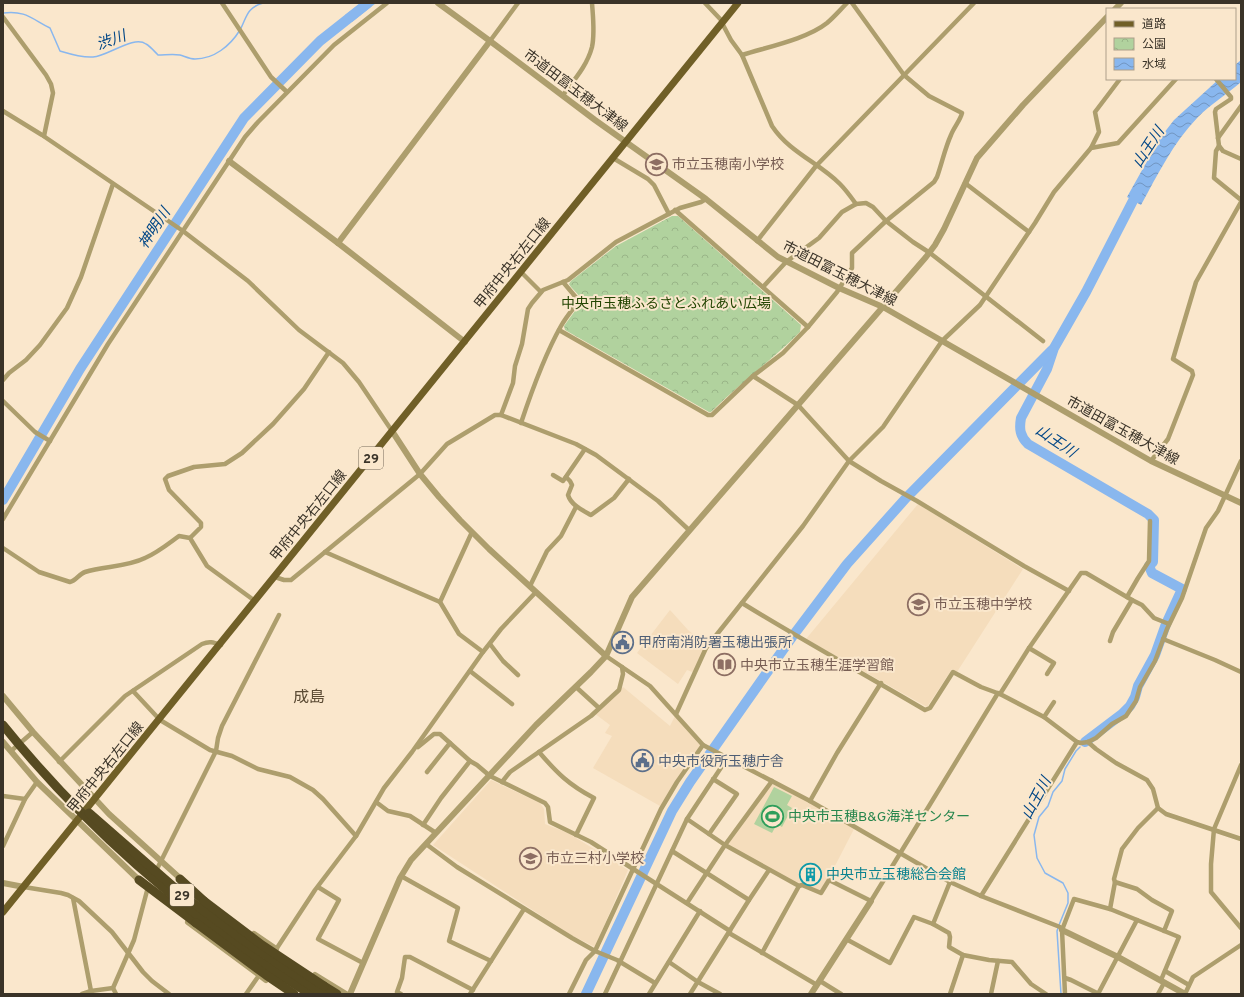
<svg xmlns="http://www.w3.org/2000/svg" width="1244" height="997" font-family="Overpass,'Noto Sans JP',sans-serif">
<defs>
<pattern id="park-crowns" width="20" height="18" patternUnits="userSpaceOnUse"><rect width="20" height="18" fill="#b1d29e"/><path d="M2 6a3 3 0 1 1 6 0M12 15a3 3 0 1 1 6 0" fill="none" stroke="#99b588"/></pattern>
<pattern id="water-waves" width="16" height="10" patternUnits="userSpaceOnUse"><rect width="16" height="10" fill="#89b7ee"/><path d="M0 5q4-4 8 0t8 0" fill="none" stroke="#7195c1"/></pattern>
</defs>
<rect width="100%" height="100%" fill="#fae7cc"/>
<g fill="#f5ddbc">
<polygon points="918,504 1023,569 957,672 952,669 927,707 806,639"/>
<polygon points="670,610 688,630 708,646 695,673 687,670 678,684 637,653"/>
<polygon points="623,687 670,726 676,714 703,745 660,806 593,768 612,736 605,733 610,725 594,713"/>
<polygon points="491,780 540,803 544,809 545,824 568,833 628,870 595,947 571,935 433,845"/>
<polygon points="772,781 810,801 854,829 821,893 799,886 725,845"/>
</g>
<path fill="url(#park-crowns)" d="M672,216H678L801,325L800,332C772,360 739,384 711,412H709L565,330L564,326L583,300L571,287L569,284L571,281L616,246Z"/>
<polygon fill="#b1d29e" points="774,787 792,796 787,805 792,808 782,827 777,824 772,833 754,824"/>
<g fill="url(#water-waves)">
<polygon points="361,3 376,3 352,22 345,15"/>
<path d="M1241,60V82C1227,94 1211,104 1198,117C1173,143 1158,174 1141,205L1127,197L1160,138L1174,120L1219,79H1235V65Z"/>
</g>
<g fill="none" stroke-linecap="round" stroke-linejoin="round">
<g stroke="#89b7ee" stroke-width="1.5">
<path d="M3,13C25,10 32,19 50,28L60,51C70,54 83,58 93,57C108,56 134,35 146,44C150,46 154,51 158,55C165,55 173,54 180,55C184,56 190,59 195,59C214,59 230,46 240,30C247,17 246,8 263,3"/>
<polyline points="1059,925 1068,903 1068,893 1063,883 1045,873 1037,858 1034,835 1039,817 1048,806 1053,792 1062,781 1065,769 1076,751 1080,747"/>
<polyline points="1058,928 1057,931 1061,994"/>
</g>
<g stroke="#89b7ee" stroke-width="10">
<polyline points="3,500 80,369 244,118 320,41 368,3"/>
<path d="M1085,742L1122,714L1130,706L1135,697L1138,686L1155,655L1166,624L1182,589L1152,573L1149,566L1153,562L1154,520L1148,514L1028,444C1020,436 1019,429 1021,418L1047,369L1054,348L1086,292L1139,189"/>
<polyline points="586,994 672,811 690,782 792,637 847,564 906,498 1052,350"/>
</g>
<g stroke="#ad9e6d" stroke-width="4.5">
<polyline points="222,3 271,77 287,92"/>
<polyline points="705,3 723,22"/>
<polyline points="3,17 46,75 51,84 53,93 44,136"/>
<path d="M722,23L731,40L742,55L772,126C790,153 818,162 840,184C846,190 851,197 856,204"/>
<polyline points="490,41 518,3"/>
<path d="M742,55C767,47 807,39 827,23C834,17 840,10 847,3"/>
<polyline points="1216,79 1231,97 1231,99 1216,109 1215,112 1219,146 1223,151 1241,159"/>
<path d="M563,95C574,80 587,66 592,47C595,33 593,17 592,3"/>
<polyline points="3,111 42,135 183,231 248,281 299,330 343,363 359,382 392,431"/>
<polyline points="1218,138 1241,106"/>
<polyline points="1219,146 1216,151 1214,178 1241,200"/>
<polyline points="1091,148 1099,132 1095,112 1120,79"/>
<polyline points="613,158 648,179 654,185 669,214"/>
<polyline points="965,183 1029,232"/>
<polyline points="675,210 808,327"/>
<polyline points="757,241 816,166 974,3"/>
<polyline points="521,272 541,292"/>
<polyline points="763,287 786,262 819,238 842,212 856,204 866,203 873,207 886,221 913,242 930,253 1043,341"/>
<path d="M559,330L708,415H712L753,376L783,353L808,327L837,292L852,268V253L886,221L934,182L937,177C942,163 945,148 951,135C954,127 960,121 962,113L929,96L904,75L852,3"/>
<polyline points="753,376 798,405 849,461 881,481 917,501 1024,566 1069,591"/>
<polyline points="3,380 9,373 26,360 40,345 67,308 81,277 113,184"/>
<polyline points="3,401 35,432 50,441"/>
<polyline points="501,415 513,383 515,366 522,344 528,309 532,303 543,290 568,280 616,242 680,208 701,202 706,199"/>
<path d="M521,423C532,390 544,356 561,326C566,317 573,309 579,301L563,282"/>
<polyline points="1151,461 1168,439 1193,375 1192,371 1173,359 1196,282 1241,202"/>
<polyline points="553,475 563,481 585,449"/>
<path d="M566,477L570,481L572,485L568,495C571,505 582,510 591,515L614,498L629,479"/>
<polyline points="3,519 108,344 245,137 258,122 334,45 387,3"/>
<polyline points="472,532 440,602 459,634 483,652"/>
<polyline points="190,538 201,527 201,523 169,490 165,479 168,476 194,467 225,464 242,453 273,424 304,389 329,352"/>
<path d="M3,548L39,572L70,582C76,581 79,574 85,572C104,566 127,567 145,558C157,553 168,544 179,536L190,538L207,566L255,601"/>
<polyline points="325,552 440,602"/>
<polyline points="275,577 284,580 291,580 420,474 447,444 495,415 501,415 576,444 596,455 658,501 689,530"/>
<polyline points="530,586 547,551 561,536 576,507"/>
<polyline points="1127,597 1138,578 1149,561 1150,521"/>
<polyline points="1132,600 1142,605 1154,618 1169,624"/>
<path d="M742,603C802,640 864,674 925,710L930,708L953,672L981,687L1000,694L1044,717L1077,742L1081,743L1088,742L1096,738L1112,724L1126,716L1136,701L1140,687L1155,661L1167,629L1182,598L1206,528L1218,511L1241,461"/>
<polyline points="1163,639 1215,660 1241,672"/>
<polyline points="490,644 503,661 518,675"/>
<polyline points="1029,648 1054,663 1047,674"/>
<polyline points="606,656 650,686 703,745 810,801 950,882 981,896 1060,927 1062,930"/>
<polyline points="470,671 512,704"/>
<polyline points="576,687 599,708"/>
<polyline points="133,691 160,720 210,750 232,756 258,769 290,777 313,790 323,799 356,836"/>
<polyline points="1000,694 1029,648 1081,573 1086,573 1132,600 1113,632 1110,641"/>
<polyline points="676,714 706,648 803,526 849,461 883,427 942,341 980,305 1035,223 1054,192 1091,148 1118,143 1176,79"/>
<polyline points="1044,717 1054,702"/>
<polyline points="1088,742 1096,749 1116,763 1147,780 1153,789 1158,808 1166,814 1241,839"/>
<polyline points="418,747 434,734 440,734 470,761 477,765 490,776 545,803 548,807 550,822 591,842 730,931"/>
<polyline points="11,751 33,732"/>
<path d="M539,752C557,773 569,785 594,798L576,835"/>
<path d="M59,762L125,696L202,644C209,641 213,642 221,645"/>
<polyline points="1241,765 1214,829 1211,864 1211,892 1241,928"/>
<polyline points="427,772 450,743"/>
<polyline points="502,782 510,772 591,716 619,690 623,674 622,667"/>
<polyline points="3,796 25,799"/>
<polyline points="810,801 837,753 881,683"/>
<polyline points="376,802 388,811 410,816 436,833"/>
<polyline points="687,819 725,845 799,886 802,885 821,893 829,880 871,901 998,693"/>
<polyline points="423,825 441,798 470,761"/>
<polyline points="709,834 737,794 713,779"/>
<polyline points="426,844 457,867 572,938 595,951 617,960 655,983"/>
<polyline points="3,846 25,799 37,782"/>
<polyline points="672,851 749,900"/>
<polyline points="156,871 216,751 218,738 222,726 279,615"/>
<polyline points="401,876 458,908 449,941 491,961"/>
<polyline points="950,882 933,924 949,933 950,937 949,947 963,955 989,960 1012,962 1031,984 1046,994"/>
<polyline points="1115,882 1114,879 1122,849 1138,828 1158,808"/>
<polyline points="24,887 61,893 68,895 79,901 112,932 143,972 152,981 169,994"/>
<polyline points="318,887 339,900 318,939 363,963"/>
<polyline points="981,896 1077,742"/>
<polyline points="73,898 91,991"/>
<polyline points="687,903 725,845 772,781"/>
<polyline points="1110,909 1115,882 1137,889 1152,900 1172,911 1164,931"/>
<polyline points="729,933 817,985"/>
<polyline points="846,939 890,963 914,917 933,924"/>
<polyline points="275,951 315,890 356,836 384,788 412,752 483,652 501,629 536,592"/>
<polyline points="762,953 799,886"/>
<polyline points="669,962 698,982 720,994"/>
<polyline points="1165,971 1189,985"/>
<polyline points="1065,978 1071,980 1099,994"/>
<polyline points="820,981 841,994"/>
<polyline points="82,994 91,991 113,988"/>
<polyline points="116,994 113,988 134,940 148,887"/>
<polyline points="246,994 260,974"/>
<polyline points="401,994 397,992 402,978 405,957 410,957 473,990"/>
<polyline points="470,994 524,909"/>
<polyline points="569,994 586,960 595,951 661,809 677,782 703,745"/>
<polyline points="605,994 687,819 728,757"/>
<polyline points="649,994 700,911"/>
<polyline points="690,994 749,900 769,870"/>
<polyline points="950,994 963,955"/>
<polyline points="991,994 998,961"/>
<polyline points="1065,994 1062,930 1074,899 1110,909 1179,937 1161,980"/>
<polyline points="1098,994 1137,920"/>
<polyline points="1158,994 1164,983"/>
<polyline points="1185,994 1193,977 1241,945"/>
</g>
<g stroke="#ad9e6d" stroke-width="6">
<polyline points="438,3 490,41 595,120 706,199 778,257 839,288 883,307 1151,461 1241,503"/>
<polyline points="1115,9 1121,3"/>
<polyline points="229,161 338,243 465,342"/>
<polyline points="338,243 490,41"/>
<polyline points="392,431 420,474 439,497 460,520 489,549 606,656"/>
<polyline points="3,696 33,732 109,814 182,880"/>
<polyline points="3,742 37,782 141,882"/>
<polyline points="3,883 24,887"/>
<polyline points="188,922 266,980"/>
<polyline points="1062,930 1118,957 1185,994"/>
<polyline points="254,934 276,949"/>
<polyline points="315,975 346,994"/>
<polyline points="350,994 400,878 411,860 536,725 591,672 606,656 632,597 926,257 935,245 944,229 977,158 1023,105 1107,17"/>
<polyline points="811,994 871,901"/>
</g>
<polyline stroke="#705f27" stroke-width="7" points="3,912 738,3"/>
<g stroke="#564a21" stroke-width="9">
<polyline points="180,879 204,901"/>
<polyline points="139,880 196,923"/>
<polyline points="324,986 337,994"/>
</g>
<g stroke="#564a21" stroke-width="9">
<path d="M3,725C89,832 194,921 310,994"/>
<polyline points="89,813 184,896 239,937 323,994"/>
<polyline points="204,901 262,945 324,986"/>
<polyline points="196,923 266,975 294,994"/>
</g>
</g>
<defs>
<symbol id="school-ring" viewBox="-11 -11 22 22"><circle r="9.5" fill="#fae7cc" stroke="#8d6e63" stroke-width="1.5"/><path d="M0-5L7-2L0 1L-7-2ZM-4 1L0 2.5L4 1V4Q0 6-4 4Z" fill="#8d6e63"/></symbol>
<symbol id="civic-ring" viewBox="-11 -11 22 22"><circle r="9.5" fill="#fae7cc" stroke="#5c6f8a" stroke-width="1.5"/><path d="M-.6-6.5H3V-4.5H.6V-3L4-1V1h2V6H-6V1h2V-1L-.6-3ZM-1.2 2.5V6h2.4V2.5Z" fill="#5c6f8a"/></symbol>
<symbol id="library-ring" viewBox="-11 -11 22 22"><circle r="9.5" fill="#fae7cc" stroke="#8d6e63" stroke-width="1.5"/><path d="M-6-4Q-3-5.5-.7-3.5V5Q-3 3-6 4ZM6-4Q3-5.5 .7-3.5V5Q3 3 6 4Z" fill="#8d6e63"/></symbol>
<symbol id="stadium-ring" viewBox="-11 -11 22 22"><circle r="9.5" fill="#fae7cc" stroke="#2e9e5b" stroke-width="1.5"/><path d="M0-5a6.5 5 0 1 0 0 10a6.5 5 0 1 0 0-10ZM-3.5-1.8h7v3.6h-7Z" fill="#2e9e5b"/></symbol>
<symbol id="building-ring" viewBox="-11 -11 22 22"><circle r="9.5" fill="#fae7cc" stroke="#0f9aa8" stroke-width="1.5"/><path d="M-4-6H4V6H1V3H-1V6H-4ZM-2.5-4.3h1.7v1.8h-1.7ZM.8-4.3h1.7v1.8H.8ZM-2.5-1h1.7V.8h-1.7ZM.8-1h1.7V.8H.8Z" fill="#0f9aa8"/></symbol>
</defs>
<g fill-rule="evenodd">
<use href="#school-ring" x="644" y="152" width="25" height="25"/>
<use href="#school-ring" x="906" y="592" width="25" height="25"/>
<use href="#civic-ring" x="610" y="630" width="25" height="25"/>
<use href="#library-ring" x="712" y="652" width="25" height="25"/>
<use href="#civic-ring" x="630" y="748" width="25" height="25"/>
<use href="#stadium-ring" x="760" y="804" width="25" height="25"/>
<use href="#school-ring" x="518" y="846" width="25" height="25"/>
<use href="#building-ring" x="798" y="862" width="25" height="25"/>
</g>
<g text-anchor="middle" stroke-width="4" stroke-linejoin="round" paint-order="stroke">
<g fill="#fae7cc" stroke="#746959" stroke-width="1">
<rect x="359" y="447" width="24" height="22" rx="3"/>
<rect x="170" y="884" width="24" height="22" rx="3"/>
</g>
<g font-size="13" font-weight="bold" fill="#3a3328">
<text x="371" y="463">29</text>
<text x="182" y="900">29</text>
</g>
<g font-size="14" fill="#3a3328" stroke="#fae7cc">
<text transform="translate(576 90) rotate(37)" y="5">市道田富玉穂大津線</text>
<text transform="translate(512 263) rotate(-51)" y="5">甲府中央右左口線</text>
<text transform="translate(840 273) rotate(27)" y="5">市道田富玉穂大津線</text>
<text transform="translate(1123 430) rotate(29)" y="5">市道田富玉穂大津線</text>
<text transform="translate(308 515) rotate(-51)" y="5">甲府中央右左口線</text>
<text transform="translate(105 767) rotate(-51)" y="5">甲府中央右左口線</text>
</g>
<g font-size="14" fill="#785e54" stroke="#fae7cc" text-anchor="start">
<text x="672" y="169">市立玉穂南小学校</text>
<text x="934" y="609">市立玉穂中学校</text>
<text x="740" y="670">中央市立玉穂生涯学習館</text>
<text x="546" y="863">市立三村小学校</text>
</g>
<g font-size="14" fill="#234502" stroke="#fae7cc">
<text x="666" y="308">中央市玉穂ふるさとふれあい広場</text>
</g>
<g font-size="14" fill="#4e5e75" stroke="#fae7cc" text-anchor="start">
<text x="638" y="647">甲府南消防署玉穂出張所</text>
<text x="658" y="766">中央市役所玉穂庁舎</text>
</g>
<g font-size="14" fill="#27864d" stroke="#fae7cc" text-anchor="start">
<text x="788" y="821">中央市玉穂B&amp;G海洋センター</text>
</g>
<g font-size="14" fill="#0d838f" stroke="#fae7cc" text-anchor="start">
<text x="826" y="879">中央市立玉穂総合会館</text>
</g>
<g font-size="15" font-style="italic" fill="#004686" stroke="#fae7cc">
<text transform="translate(111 40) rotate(-20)" y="5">渋川</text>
<text transform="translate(1148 147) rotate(-57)" y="5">山王川</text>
<text transform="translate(154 228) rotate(-57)" y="5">神明川</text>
<text transform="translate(1056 441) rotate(34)" y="5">山王川</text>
<text transform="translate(1036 798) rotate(-62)" y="5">山王川</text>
</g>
<g font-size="16" fill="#5c4c35" stroke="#fae7cc">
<text x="309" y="702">成島</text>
</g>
</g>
<rect width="1244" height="997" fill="none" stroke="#3a3328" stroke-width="8"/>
<rect x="1106" y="8" width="130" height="72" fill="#fae7cc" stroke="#ad9f8a"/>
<rect x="1114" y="21" width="20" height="6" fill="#705f27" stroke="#ad9f8a"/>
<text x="1142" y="28" font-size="12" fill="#3a3328">道路</text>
<rect x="1114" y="38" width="20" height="12" fill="url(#park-crowns)" stroke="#ad9f8a"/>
<text x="1142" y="48" font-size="12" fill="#3a3328">公園</text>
<rect x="1114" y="58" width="20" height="12" fill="url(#water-waves)" stroke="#ad9f8a"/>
<text x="1142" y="68" font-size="12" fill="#3a3328">水域</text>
</svg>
